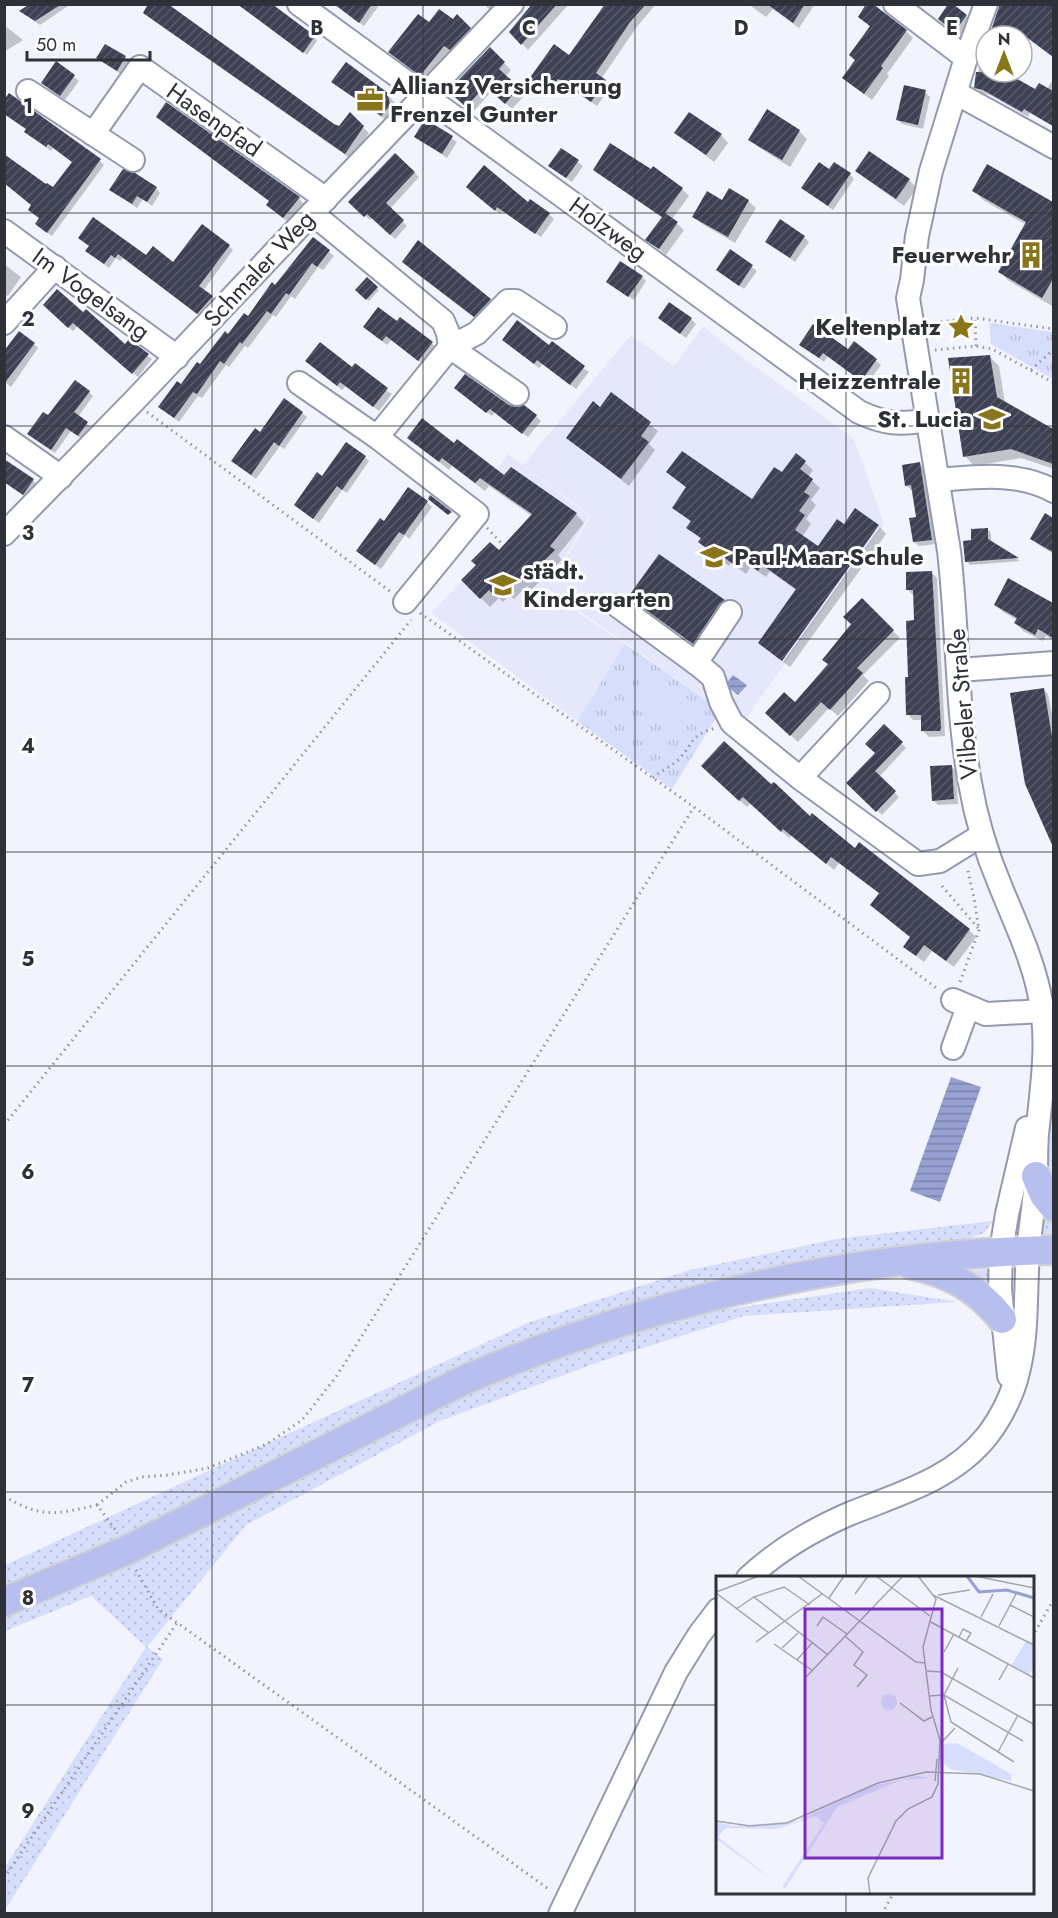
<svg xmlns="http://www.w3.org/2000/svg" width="1058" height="1918" font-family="Jost,sans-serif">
<defs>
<pattern id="grass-dots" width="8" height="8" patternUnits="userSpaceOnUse" patternTransform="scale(1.5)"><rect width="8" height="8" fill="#d7defb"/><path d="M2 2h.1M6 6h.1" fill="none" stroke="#b9bfd8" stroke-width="1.8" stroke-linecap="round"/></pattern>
<pattern id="park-tufts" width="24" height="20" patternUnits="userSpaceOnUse" patternTransform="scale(1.5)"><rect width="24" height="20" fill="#d7defb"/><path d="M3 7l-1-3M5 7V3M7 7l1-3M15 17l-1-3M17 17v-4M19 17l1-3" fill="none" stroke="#b9bfd8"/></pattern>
<pattern id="water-rules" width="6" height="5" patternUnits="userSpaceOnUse" patternTransform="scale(1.5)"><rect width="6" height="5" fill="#96a0d1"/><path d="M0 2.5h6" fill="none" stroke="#7b83ab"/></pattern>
<pattern id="building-hatch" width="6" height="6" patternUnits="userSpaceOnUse" patternTransform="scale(1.5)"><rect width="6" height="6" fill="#3e4153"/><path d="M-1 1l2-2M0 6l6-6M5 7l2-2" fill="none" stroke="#585b6a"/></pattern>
</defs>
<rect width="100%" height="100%" fill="#f2f4fd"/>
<g fill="#e5e8fa">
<polygon points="703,326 726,345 854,439 884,524 742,724 548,589 591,516 523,465 631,335 674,366"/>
<polygon points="508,454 589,516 546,591 625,644 577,721 431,613 476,566 471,561 490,542 499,550 520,527 527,534 540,520 487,482"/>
</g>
<g fill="url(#grass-dots)">
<polygon points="1053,1068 1053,1196 1040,1163"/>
<polygon points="1040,1207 1053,1222 1053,1239 1041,1240"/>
<polygon points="993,1221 984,1233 960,1242 651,1299 5,1596 5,1565 530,1322 690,1270 836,1239"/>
<polygon points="992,1269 991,1301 949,1273"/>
<polygon points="870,1288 958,1302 744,1316 602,1361 440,1421 246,1525 147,1647 163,1659 5,1910 5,1867 146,1647 91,1596 5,1631 5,1612 518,1366 681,1316"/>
</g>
<g fill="url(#park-tufts)">
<polygon points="989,323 1053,332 1053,379 991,344"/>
<polygon points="625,644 721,710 672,789 577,721"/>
</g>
<polygon fill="#d7defb" points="647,672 692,702 671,732 626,702"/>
<g fill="url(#water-rules)">
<polygon points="733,675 747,685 738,695 725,685"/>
<polygon points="951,1077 981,1087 940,1202 910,1191"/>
</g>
<g fill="#0003">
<polygon points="32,4 71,4 40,25 21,12"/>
<polygon points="238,4 314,37 317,41 307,55"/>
<polygon points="339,4 376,4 378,7 364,26 343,11"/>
<polygon points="484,4 503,4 493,14"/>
<polygon points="534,4 569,4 528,50 511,32"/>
<polygon points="607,4 656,4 636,28 601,79 610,87 597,106 564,83 554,97 531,79 570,57"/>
<polygon points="748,4 815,4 799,28 773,9 766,17"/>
<polygon points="1032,4 1054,12 1054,57 1019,31 1017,36 991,36"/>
<polygon points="457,16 476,35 457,55 451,51 427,81 397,58 429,24 453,21"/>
<polygon points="966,16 971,21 960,36 944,24"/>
<polygon points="859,17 906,31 913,38 887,74 889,76 872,100 844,78 857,61 871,27"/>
<polygon points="150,18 340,128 350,115 369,133 351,159"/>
<polygon points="4,25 23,40 4,52"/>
<polygon points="490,49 511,70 505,77 525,95 512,109 492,91 473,112 457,97"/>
<polygon points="986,49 986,72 1006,72 1005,74 1036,91 1047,89 1054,78 1054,127 1030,113 1028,117 990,95 982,93 976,87 979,68"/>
<polygon points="125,57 130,62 122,75 98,58"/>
<polygon points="57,63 79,81 65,100 42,83"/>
<polygon points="333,81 387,94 395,103 397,114 389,122 341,89"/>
<polygon points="925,92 930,97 923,129 902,124 897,119"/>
<polygon points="426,121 457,142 447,158 416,136"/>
<polygon points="799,131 807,139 790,167 758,147 750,140"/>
<polygon points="26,132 100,161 104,165 52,236 42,229 41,219 4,155 46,187 54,189 73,163 53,148 51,151"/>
<polygon points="676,133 721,135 728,143 714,162"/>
<polygon points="561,150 583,166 572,182 555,171"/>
<polygon points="870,153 909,180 917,188 904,206 865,178 857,171"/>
<polygon points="395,155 419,177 390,209 407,226 395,239 372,218 370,220 350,202"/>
<polygon points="988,166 1054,204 1052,306 1009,281 1000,272 1027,225 983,200 974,190"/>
<polygon points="595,170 682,189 689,196 672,219 684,230 666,255 647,239 663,218 602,176"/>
<polygon points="830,171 850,174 854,179 833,210 803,188"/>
<polygon points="156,188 160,193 152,206 143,199 137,208 116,194"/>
<polygon points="473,192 528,204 549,214 554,219 541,237 503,211 500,214"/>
<polygon points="299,198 303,203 288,222 273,210"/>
<polygon points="748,201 756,208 735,243 702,224 694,217 723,203"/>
<polygon points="804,237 809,242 795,262 772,246"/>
<polygon points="313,239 334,256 323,270 318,267 295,299 291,296 276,317 273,315 248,348 245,346 229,367 226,365 202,398 198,396 179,422 165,411 182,386 248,318"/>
<polygon points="90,246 174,264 229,246 233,250 203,291 216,302 203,318 123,258 120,261 116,258 109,268 92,255"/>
<polygon points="731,251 757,271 744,289 723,274"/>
<polygon points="4,264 21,277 8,296 4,294"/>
<polygon points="408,267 448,267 495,304 479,321"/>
<polygon points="642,277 646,281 634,300 607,282"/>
<polygon points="367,280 379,290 369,301 357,290"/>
<polygon points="45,305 83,314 125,346 129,341 152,359 138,377 78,326 73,331"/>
<polygon points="660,318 691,319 696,324 686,338"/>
<polygon points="398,323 437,347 424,365 391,340 387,345 370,332"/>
<polygon points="854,343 881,365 867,384 828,356 824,362 800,344 849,351"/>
<polygon points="34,344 38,348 11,387 6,383 4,385 4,353"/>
<polygon points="508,344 549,347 589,372 576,389 543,364 539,368"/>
<polygon points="989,356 999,366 1005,403 1054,430 1054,469 1021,458 974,466 965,456"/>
<polygon points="307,361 352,369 392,394 379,411 346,386 342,390"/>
<polygon points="89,392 93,396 78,417 91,427 82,439 71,431 55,453 33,438 48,417"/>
<polygon points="461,393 536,416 541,421 528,437 495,412 492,416"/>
<polygon points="611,395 658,431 649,444 655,450 629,486 568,438 601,409"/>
<polygon points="302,413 307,417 284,449 280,446 256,479 238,466 260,434"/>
<polygon points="409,437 454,445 505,477 576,514 584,523 558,555 562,560 531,590 527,586 514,599 510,595 503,602 499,598 490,607 463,580 499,553 532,516 489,486 485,491 452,466 449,470"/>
<polygon points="796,455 813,470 808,477 820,488 811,500 816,505 806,519 811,524 802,537 818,549 844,526 877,525 780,660 759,643 797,591 770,571 766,577 751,567 746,574 731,563 729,566 708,550 700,542 702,540 688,527 692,523 674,507 687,488 668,472 752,501 782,475"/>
<polygon points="365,457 369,461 347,493 342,490 319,523 296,505 322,478"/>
<polygon points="920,464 925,469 936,544 919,546 914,542 918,518 914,490 911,490 906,485"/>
<polygon points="33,480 37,485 28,498 4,482"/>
<polygon points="427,502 432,507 409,539 405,535 381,569 363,556 385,524"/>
<polygon points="1045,515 1054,520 1054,554 1040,546 1032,539"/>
<polygon points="880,527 886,534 790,667 783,662"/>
<polygon points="987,529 991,533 991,542 1020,561 970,565 966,561 973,542"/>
<polygon points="931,572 937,578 945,736 929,737 923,731 923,720 913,720 908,714 916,622 914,596 908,590"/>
<polygon points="1009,580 1054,605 1054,640 1046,636 1043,641 1023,631 1016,623 1017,620 1003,612 995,604"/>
<polygon points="630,597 724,601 731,608 701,650"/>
<polygon points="862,600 900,638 863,675 869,681 838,716 829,708 798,742 767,713 795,704 830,665 853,624"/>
<polygon points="1043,689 1048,694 1054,724 1054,844 1026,784"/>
<polygon points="884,726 906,748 879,777 899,797 882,815 848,783 877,753"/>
<polygon points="951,766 956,771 958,804 938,805 933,800"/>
<polygon points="710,774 771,786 810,818 969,930 976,937 954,967 932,951 924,962 905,947 912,938 880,894 839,863 834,870 792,835 789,838 751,803 747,807"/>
</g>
<g fill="url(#building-hatch)">
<polygon points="30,4 62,4 35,21 19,11"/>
<polygon points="148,4 168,4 334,124 339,126 350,112 364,126 345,154 143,13"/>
<polygon points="237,4 272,4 315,36 303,53"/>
<polygon points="334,4 372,4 359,23"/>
<polygon points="532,4 557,4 521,45 509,32"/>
<polygon points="605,4 646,4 630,22 596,73 606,80 591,102 558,79 548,92 529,79 554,44 569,55"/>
<polygon points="767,4 805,4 793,23"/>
<polygon points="866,4 873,4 907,30 881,66 883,68 864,94 842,78 855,60 849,55 870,26 858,17"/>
<polygon points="948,4 953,4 967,15 954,32 938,19"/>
<polygon points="1000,4 1053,4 1053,57 1025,36 989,36"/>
<polygon points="439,9 453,19 457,14 471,28 450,50 444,46 420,76 388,52 418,14 429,22"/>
<polygon points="105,44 126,56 117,71 96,58"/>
<polygon points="490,47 505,62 499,69 519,87 505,104 485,86 466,107 448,91"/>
<polygon points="56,61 75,75 60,96 41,83"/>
<polygon points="346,62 388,93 390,106 381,116 331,82"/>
<polygon points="976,72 1005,72 1035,89 1039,83 1053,91 1053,126 1024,109 1022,112 983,90 974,88"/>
<polygon points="904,85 926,90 918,125 896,120"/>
<polygon points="9,93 101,159 47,233 35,224 39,218 28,210 31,205 4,183 4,154 46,184 47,183 53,187 72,162 48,144 46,147 24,132 26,129 4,114 4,100"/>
<polygon points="166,102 300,197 283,218 266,205 269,201 156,117"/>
<polygon points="767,109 800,130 782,160 748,140"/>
<polygon points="689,112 722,134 706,155 674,133"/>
<polygon points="425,119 453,136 442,154 414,137"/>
<polygon points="610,143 651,169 653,166 683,188 665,213 678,222 659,249 645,240 662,217 593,170"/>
<polygon points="561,148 579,160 566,178 548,166"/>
<polygon points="869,151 910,179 896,199 855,171"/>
<polygon points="395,153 415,172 386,203 404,220 390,235 367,214 364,217 348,202"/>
<polygon points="819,162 829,169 834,162 851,173 828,206 801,188"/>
<polygon points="987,164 1053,202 1053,279 1042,298 998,272 1026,222 972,191"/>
<polygon points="484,165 528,202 530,199 550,213 535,234 497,207 495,211 466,187"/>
<polygon points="123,169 135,173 157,187 147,202 137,196 132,204 109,190"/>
<polygon points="729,188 749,200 728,237 692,217 707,191 722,200"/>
<polygon points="93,217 146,255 153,246 173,262 202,224 230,245 199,286 213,296 197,314 118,254 115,258 111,255 104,264 85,251 89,246 78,238"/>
<polygon points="780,219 805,236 790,258 765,242"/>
<polygon points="313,237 330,250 317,267 312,263 289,295 286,293 271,314 267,311 242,344 240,342 224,364 220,361 197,394 193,392 174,418 158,407 177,381 181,384 197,362 200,364 225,331 228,334 244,313 248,316 272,282 275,285"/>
<polygon points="418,240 491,299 474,317 402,262"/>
<polygon points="730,249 753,265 739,286 716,270"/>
<polygon points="620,261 643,276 628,297 606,282"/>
<polygon points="367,277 378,287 366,300 355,290"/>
<polygon points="57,289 83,312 86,309 125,344 129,339 149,354 132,374 73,323 68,328 43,305"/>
<polygon points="669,302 692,318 680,334 658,318"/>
<polygon points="378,307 397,321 400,317 433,342 418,361 386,336 382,341 363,327"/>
<polygon points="517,320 549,345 552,341 585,366 570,385 537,360 534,364 502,340"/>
<polygon points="813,324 848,349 854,341 877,359 861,381 823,353 819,358 799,345"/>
<polygon points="19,331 35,343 4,384 4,351"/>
<polygon points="320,342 352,367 355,363 388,388 373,407 340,382 337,386 305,361"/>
<polygon points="990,355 997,397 1053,429 1053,464 1011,449 963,457 948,358"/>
<polygon points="465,374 509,405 516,407 524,405 537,415 522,434 490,409 486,413 454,388"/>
<polygon points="75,380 90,391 74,412 88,422 78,436 66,428 51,450 27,434 43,412 48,415"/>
<polygon points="611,392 651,422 641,436 649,442 621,479 566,438 593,401 600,407"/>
<polygon points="284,398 303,412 279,446 274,442 251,475 231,461 255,428 260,432"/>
<polygon points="422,418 454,443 457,439 504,475 511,467 577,513 550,546 555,550 522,582 517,579 505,591 500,587 494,595 489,590 480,599 461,580 476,565 471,561 490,542 499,550 532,514 480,478 475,483 442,458 439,462 407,438"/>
<polygon points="346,442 366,456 342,490 337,486 313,519 294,505 317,472 322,476"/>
<polygon points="682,451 752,499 774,467 782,472 796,453 806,461 800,469 813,479 804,492 810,496 799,511 805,515 795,530 818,546 837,519 844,524 855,508 879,525 782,661 758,643 796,589 762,565 758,571 743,560 738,567 723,557 721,559 698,542 701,538 686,528 691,521 672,508 686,487 666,472"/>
<polygon points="4,459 34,479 23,495 4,482"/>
<polygon points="920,462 932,540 913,542 909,518 916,517 911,485 905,486 902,465"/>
<polygon points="408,487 428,501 404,535 399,532 375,565 356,551 380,518 384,521"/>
<polygon points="430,495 452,512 448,515 428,499"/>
<polygon points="1045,513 1053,518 1053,552 1030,539"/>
<polygon points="988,528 988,539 1019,558 965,562 963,541 971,540 971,529"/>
<polygon points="659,554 725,600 719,605 693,644 628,597"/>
<polygon points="932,571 941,728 940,731 921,731 921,715 906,715 905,677 908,677 906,621 914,620 913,590 906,590 906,572"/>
<polygon points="1008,578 1053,603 1053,638 1038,629 1035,635 1014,623 1017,618 994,605"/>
<polygon points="862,598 894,630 857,668 863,673 830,710 821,702 790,736 765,713 784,692 795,702 828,664 822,660 851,624 843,617"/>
<polygon points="1044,688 1053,743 1053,847 1025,784 1010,693"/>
<polygon points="884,724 903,742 875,771 896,791 876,812 846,783 875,753 865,744"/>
<polygon points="724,741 771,784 774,782 810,816 812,813 855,848 859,842 970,929 946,961 924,945 916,956 903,947 910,937 870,905 879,893 831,857 826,864 783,829 781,832 743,797 739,801 701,766"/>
<polygon points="952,765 954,799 932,801 930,766"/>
</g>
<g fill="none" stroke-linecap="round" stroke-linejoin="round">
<defs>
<g id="minor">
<path d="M299,4L859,412C885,424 900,425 928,420"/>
<polyline points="895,4 966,58"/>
<polyline points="28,91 133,160"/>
<polyline points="956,93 1054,147"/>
<polyline points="93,134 140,67 326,199"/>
<polyline points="312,213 443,321 448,333 450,347 377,437 477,514 405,602"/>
<polyline points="4,231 177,357"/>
<polyline points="4,323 55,267"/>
<polyline points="450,347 477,333 508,301 516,301 555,327"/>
<polyline points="450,347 517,394"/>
<polyline points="299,383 377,437"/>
<polyline points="4,437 61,477"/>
<path d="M938,480C977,477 1017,471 1054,491"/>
<polyline points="4,534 134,401 312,213 512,4"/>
<polyline points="618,606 700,666 713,677 721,702 732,723 800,778 918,864 940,861 982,835"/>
<polyline points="696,663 730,612"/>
<polyline points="959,670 1054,663"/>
<polyline points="800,778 878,694"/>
<polyline points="953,1000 986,1014 1043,1011"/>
<polyline points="953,1048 968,1007"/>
<polyline points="1009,1376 1000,1289 1001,1251 1007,1214 1027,1128"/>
<path d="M748,1578C778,1550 812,1530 849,1514C898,1494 952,1480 987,1436C1001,1418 1013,1394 1018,1372C1028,1334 1025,1292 1028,1253C1030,1227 1035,1202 1036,1176C1036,1162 1036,1148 1037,1134C1042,1086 1050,1039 1039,992C1031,955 1014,920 1000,885C986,852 976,818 970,783C956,706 958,628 949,551L908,298L912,280L917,236L931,171L966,58L986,4"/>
<polyline points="560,1914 676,1672 699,1635 718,1610"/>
</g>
<g id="major">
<polyline points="1036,1176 1044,1195 1054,1207"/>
<path d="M909,1264C950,1273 976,1287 1002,1319"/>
<path d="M4,1602L125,1551L464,1380C653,1300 847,1254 1054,1250"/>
</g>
</defs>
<use href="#minor" stroke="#9599ad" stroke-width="26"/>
<use href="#major" stroke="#d1d2d3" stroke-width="32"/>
<g stroke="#95979f" stroke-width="3" stroke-dasharray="1.5 4.5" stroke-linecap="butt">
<polyline points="929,323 975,318"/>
<polyline points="976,346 975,318 1054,329"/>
<polyline points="935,350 976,346 992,349 1054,383"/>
<polyline points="1031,370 1054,349"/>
<polyline points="147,412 391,592"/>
<polyline points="487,528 503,545"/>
<polyline points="420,613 694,807 939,990"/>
<path d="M653,778C661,770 673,766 680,758C695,741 690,736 715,728"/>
<polyline points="942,886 978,928"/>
<polyline points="960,982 979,930 974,898 967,867"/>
<polyline points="4,1125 411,620"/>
<path d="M4,1496C42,1519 57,1514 97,1505L117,1532"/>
<polyline points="97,1505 126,1482 142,1477 168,1475 208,1468 267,1444 302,1420 336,1377 694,807"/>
<polyline points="136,1570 158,1609 550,1890"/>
<polyline points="1032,1637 1054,1599"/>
<polyline points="4,1878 177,1623"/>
<polyline points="882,1914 894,1892"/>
</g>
<use href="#minor" stroke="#fff" stroke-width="22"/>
<use href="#major" stroke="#b8bfef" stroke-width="28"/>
</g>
<path fill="none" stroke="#2f3139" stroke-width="1.5" stroke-opacity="0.55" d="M212,4V1914M423,4V1914M635,4V1914M846,4V1578M4,213H1054M4,426H1054M4,639H1054M4,852H1054M4,1066H1054M4,1279H1054M4,1492H1054M4,1705H718M1032,1705H1054M846,1892V1914"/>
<defs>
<symbol id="office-bare" viewBox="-9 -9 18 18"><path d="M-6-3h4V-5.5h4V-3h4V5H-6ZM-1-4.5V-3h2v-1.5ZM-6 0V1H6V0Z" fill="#8a761a" stroke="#fff" stroke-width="2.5" paint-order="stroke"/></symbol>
<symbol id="building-bare" viewBox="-9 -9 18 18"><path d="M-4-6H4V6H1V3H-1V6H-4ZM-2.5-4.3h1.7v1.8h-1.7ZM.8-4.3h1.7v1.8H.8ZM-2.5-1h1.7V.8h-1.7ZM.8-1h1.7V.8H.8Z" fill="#8a761a" stroke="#fff" stroke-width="2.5" paint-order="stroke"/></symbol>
<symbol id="sight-bare" viewBox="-9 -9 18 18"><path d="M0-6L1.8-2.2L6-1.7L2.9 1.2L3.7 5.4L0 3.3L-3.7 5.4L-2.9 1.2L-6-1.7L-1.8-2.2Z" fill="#8a761a" stroke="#fff" stroke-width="2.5" paint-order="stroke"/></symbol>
<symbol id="school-bare" viewBox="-9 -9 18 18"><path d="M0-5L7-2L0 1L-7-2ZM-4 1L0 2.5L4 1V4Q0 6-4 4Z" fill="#8a761a" stroke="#fff" stroke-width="2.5" paint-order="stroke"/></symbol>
</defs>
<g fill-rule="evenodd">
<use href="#office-bare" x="351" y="81" width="38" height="38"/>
<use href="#building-bare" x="1012" y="236" width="38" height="38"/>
<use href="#sight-bare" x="942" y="308" width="38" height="38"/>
<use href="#building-bare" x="942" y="362" width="38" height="38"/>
<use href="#school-bare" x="973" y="400" width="38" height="38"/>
<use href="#school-bare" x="695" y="538" width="38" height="38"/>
<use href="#school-bare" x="484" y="566" width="38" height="38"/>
</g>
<g text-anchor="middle" stroke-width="6" stroke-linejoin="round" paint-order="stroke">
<g font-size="24" font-weight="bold" fill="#2f3139" stroke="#fff" text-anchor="end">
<text x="390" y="94" text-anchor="start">Allianz Versicherung<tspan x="390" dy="28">Frenzel Gunter</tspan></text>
<text x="1011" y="263">Feuerwehr</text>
<text x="941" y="335">Keltenplatz</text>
<text x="941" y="389">Heizzentrale</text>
<text x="972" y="427">St. Lucia</text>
<text x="734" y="565" text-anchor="start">Paul-Maar-Schule</text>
<text x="523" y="579" text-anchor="start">städt.<tspan x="523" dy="28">Kindergarten</tspan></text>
</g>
<g font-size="24" fill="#2f3139" stroke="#fff">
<text transform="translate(214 120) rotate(35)" y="8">Hasenpfad</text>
<text transform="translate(608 229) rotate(36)" y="8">Holzweg</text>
<text transform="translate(259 269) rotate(-47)" y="8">Schmaler Weg</text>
<text transform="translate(91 294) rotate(36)" y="8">Im Vogelsang</text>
<text transform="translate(963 704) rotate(-95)" y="8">Vilbeler Straße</text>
</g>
</g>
<g transform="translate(716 1576)">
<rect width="318" height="318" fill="#f2f4fd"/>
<path d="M241,167L295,198V205L234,193L224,184L225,173L228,168ZM202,200L213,202L185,204L121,231L69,313L76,318L3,265L0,267V246L17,250L81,245L156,210ZM100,240L108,247L66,311L2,261L10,252L60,253Z" fill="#d7defb" fill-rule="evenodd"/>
<path d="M165 126a8 8 0 1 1 16 0a8 8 0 1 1-16 0Z" fill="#d7defb"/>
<path d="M310,65L318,70V90L313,99L295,90Z" fill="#d7defb"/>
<path fill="none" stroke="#96a0d1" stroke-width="3" d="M251,0L263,16L291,14L318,22"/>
<path fill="none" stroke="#a4a6af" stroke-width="1.5" d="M82,0L200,86L209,87M160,0L214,40M259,0L318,12M0,16L43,0M0,17L53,57M139,18L152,0M217,19L318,69M222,19L254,14M113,22L128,0M94,29L68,11L38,21L112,79M294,29L318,41M20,33L38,21M265,41L277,18M213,45L318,102M101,50L107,41L131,58M283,50L300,18M129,60L147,76L138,89L151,99L141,111M243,61L247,53L255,57L250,65M40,66L106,18M58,68L97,95M66,72L82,57M228,76L238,58M81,84L96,67M242,92L228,119L235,146L298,186M211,95L225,96L317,148M89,102L187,0M283,104L292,88M213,120L228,119L307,165M184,127L208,145L216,141M225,167L239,152M282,176L302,139M219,205L221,183M0,245L34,250L71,247L162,207L210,196L264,198L318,215M154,318L152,302L180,245L192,233L216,221L222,208L224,164L215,134L207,71L220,23L202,0"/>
<path fill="#7b2cbf" fill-opacity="0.15" stroke="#7b2cbf" stroke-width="3" d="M89,33H226V282H89Z"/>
<rect width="318" height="318" fill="none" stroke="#2f3139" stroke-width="3"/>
</g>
<g font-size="20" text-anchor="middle" font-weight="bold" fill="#2f3139" stroke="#fff" stroke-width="6" stroke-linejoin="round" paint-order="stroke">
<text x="317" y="35">B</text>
<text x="529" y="35">C</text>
<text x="741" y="35">D</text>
<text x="952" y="35">E</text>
<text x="28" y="113">1</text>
<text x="28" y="326">2</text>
<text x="28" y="540">3</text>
<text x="28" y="753">4</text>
<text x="28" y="966">5</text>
<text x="28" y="1179">6</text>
<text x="28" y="1392">7</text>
<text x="28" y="1605">8</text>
<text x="28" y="1818">9</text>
</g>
<rect width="1058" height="1918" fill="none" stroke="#2f3139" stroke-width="12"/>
<g transform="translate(1004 54)"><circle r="28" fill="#ffffff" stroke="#acadb0" stroke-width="1.5"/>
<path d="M0-4.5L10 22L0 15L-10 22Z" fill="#8a761a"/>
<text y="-9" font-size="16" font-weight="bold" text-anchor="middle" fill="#2f3139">N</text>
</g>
<path d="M27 51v9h123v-9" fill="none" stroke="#2f3139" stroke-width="3"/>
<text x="36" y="51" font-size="18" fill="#2f3139" stroke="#ffffff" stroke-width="4.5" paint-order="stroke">50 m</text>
</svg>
